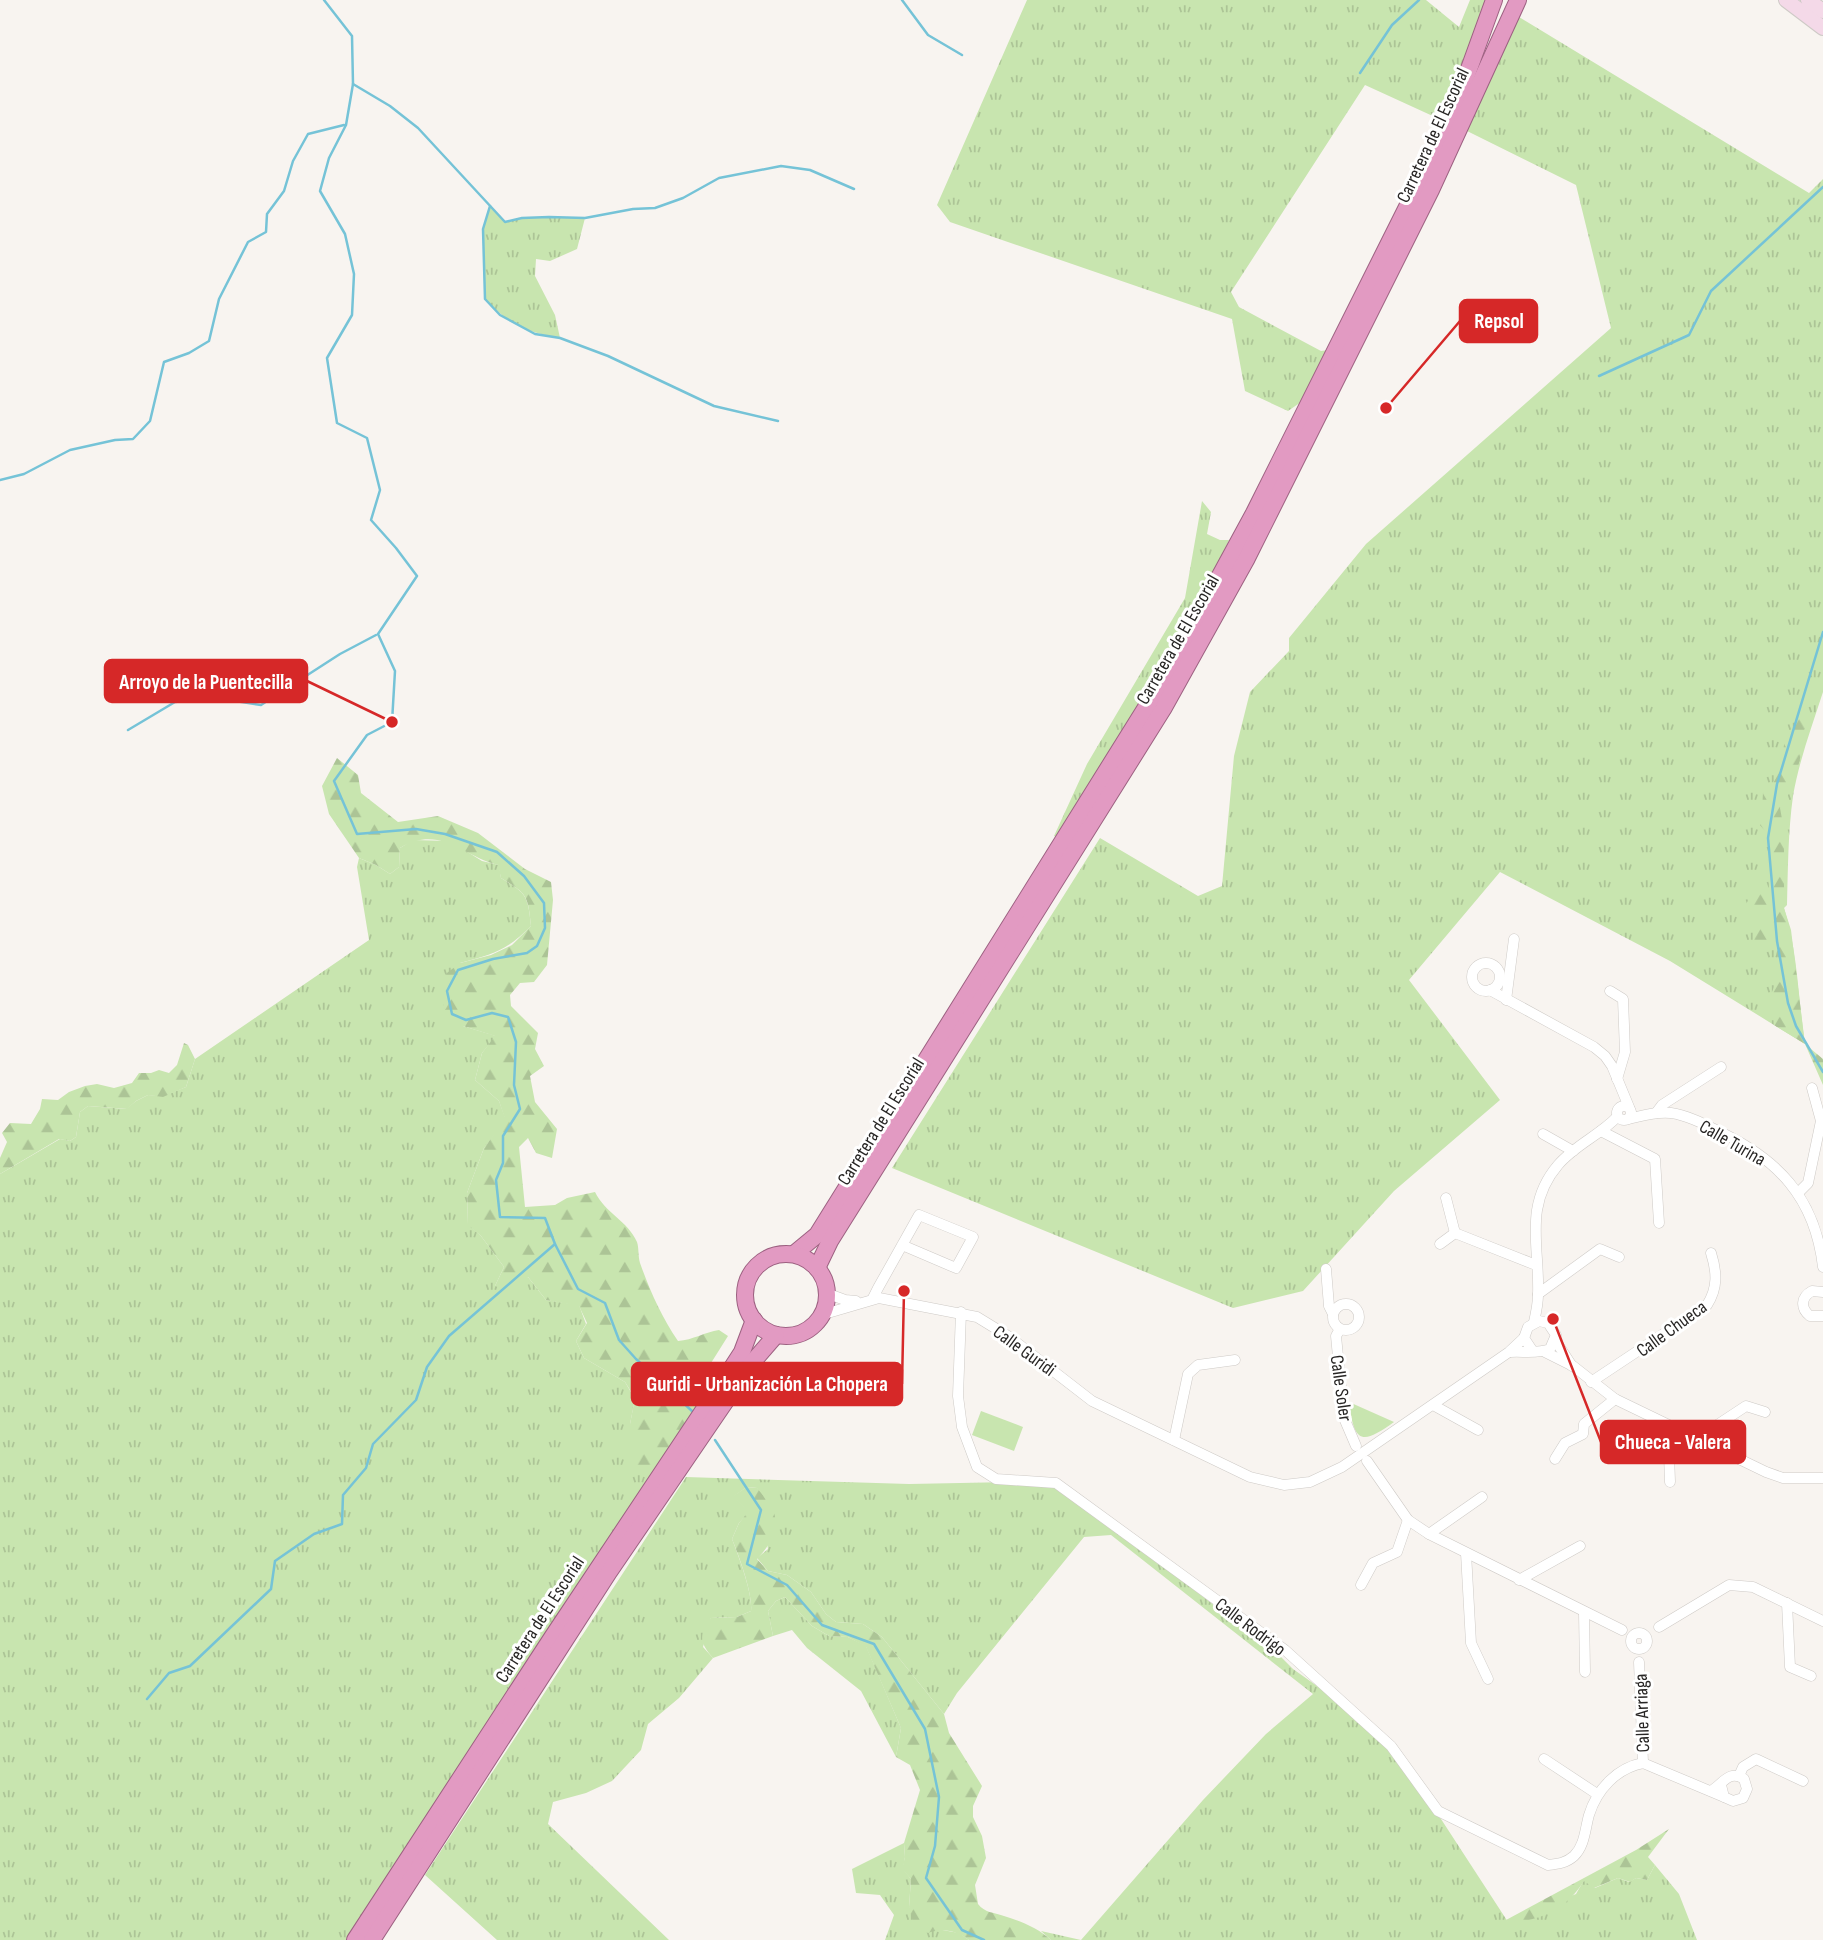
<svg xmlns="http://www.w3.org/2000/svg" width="1823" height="1940" font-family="'Sofia Sans Condensed',sans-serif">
<defs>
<pattern id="grass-tufts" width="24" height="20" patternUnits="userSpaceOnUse" patternTransform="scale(1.75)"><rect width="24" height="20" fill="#c8e5af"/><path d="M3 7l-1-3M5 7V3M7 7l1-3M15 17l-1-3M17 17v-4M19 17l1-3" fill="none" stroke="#acc496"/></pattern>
<pattern id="forest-firs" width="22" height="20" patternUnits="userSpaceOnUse" patternTransform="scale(1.75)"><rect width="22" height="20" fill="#c8e5af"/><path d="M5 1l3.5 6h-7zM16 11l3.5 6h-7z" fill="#acc496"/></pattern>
</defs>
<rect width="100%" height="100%" fill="#f8f4f0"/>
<g fill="url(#grass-tufts)">
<polygon points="1027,0 1426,0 1459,27 1470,0 1494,0 1448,123 1365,85 1231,292 1239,307 1321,351 1336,349 1304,400 1288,411 1245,391 1232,319 950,222 937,205"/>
<path d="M1519,17L1809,193L1823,179V692C1812,726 1799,761 1793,796C1788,832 1788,869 1787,905L1784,908C1798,952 1798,999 1805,1044L1670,961L1500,872L1409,980L1500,1100L1394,1191L1303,1291L1233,1308L892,1168L1100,838L1198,896L1222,886L1234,756L1250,692L1289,651V638L1366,544L1611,328L1576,185L1465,130L1489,60Z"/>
<path d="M490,206L505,222C532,216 557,217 585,218L577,249L550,261L536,259L535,276L555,315L560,338C528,333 507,323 485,299L483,229Z"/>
<polygon points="1202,501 1211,512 1207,534 1220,540 1229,540 1165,677 1063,840 1054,836 1087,764 1185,598"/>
<path d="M413,840L450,841L482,861L499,865L501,878C527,894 528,896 531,926C506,951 494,954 460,963L463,1026L496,1036L482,1053L475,1080L499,1101L506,1120L484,1148L467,1193L468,1224L481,1236L504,1267L495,1286L528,1277L546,1300L579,1305L586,1324L576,1341L584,1358L625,1382L635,1399L630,1424L657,1479L347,1940H0V1174L60,1139L70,1141L76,1137L80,1112L88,1106L126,1109L136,1101L148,1095L163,1096L186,1087L195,1059L369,940L357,867L359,858L376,865L390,874L399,867L400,848Z"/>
<path d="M686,1477L909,1484L1011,1482L1055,1485L1161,1564L1232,1619L1262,1638L1293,1669L1327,1693L1388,1750L1441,1819L1508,1922L1576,1894L1584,1880L1595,1888L1618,1878L1629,1882L1636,1878L1647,1880L1655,1865L1679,1894L1697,1940H1051L1041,1931L1081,1940L1203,1800L1266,1734L1313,1694L1111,1535L1084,1537L957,1693L944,1714L882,1637L863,1624L836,1622L826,1614L811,1592L787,1575L768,1571L757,1558L768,1549L757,1488L747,1487L734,1496L749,1512L739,1523L732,1539C739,1557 753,1594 751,1611L737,1617L711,1618L703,1647L713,1658L679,1698L648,1724L641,1750L612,1781L586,1793L553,1802L548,1824L669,1940H497L425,1875Z"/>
<polygon points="785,1597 812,1626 829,1636 848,1637 866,1646 901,1728 896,1757 861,1691 807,1648 792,1630 773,1636 768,1611 776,1601"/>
<polygon points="904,1843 905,1857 903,1869 911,1879 909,1907 937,1929 959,1933 969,1940 885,1940 894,1915 880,1895 856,1893 852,1869"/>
</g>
<g fill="url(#forest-firs)">
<path d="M1806,711L1809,719L1806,728L1798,736C1804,752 1800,767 1789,781L1788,795L1780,808L1784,830V908L1791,930L1805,1044L1823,1059V1085L1805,1044L1774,1025L1772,992L1780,972L1775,943H1758L1754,939L1753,923L1743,910L1753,891L1769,894L1768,834L1757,822L1762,813L1763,792C1782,781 1782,753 1786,733L1792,729L1802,713Z"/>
<path d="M337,758L358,775L361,793L398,822L438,816L445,819L478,833L525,869L551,882L553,900L547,965L534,982L520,983L510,995L511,1006L538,1033L535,1049L544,1066L530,1076L535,1102L557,1129L552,1158L536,1153L528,1138L519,1147L525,1207L555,1205L567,1198L595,1192C605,1213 628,1221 637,1242C639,1248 638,1256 640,1263C650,1291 661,1316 678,1341C693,1340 705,1332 719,1330L728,1336L706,1371L723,1382L657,1479L632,1464L630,1424L635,1398L625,1382L584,1358L576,1341L587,1323L579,1306L546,1300L528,1277L511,1292L495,1286L504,1267L481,1236L468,1225L467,1193L484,1148L505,1119L499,1101L475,1080L482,1053L495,1036L463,1026L444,1008L443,976L460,963L491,955L512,945L531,926C528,895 527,894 501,878L498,865C462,856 440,824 400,848L399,867L390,874L376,865L359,858L329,814L322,786Z"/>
<polygon points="184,1043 188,1045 195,1059 186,1087 163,1097 148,1095 136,1101 127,1109 88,1106 80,1112 76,1137 70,1141 59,1139 0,1174 0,1158 7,1142 2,1133 10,1123 31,1124 40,1109 42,1099 58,1100 69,1092 85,1086 97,1084 114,1088 132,1083 139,1073 151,1073 159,1070 169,1073 177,1065"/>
<path d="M747,1487L757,1488C762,1495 772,1504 774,1512C779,1530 769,1547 757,1559L768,1571L787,1575L811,1592L826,1614L836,1622L863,1624L882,1637L944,1714L949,1733L982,1786L973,1806V1817L982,1836L986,1858L975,1885L978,1904C985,1913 993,1912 1004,1916C1020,1921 1038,1928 1051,1940H969C957,1931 943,1927 928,1933L914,1926L909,1907L911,1879L902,1869L905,1857L904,1843L920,1790L910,1765L896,1757L901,1728L866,1647L848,1637L829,1636L812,1626L785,1597L776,1601L768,1611L773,1636L713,1658C699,1642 699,1636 711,1618L737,1617L751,1611C753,1594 739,1556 732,1539L739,1523L748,1512L733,1496Z"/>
<path d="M1669,1829L1648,1857L1655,1865L1647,1880L1636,1878L1630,1882L1618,1878L1594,1888L1584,1881C1566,1909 1543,1920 1508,1923L1506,1920L1636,1850Z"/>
</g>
<g fill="#c8e5af">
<path d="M1349,1402L1394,1422C1362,1445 1354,1444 1349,1402Z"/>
<polygon points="981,1411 1023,1427 1014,1451 972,1435"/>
</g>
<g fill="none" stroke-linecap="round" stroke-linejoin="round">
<g stroke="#75c3d7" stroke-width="2.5">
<polyline points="324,0 352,36 353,84 346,125 329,158 320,191 345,234 354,274 352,315 327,358 337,423 367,438 380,490 371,520 396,548 417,576 378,634 395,671 392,722 367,735 334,781 357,834 416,829 445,834 497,852 524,876 544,903 545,928 537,946 527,953 493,959 458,970 447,991 452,1014 466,1020 492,1013 508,1017 516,1042 514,1085 520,1109 503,1136 503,1163 496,1180 500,1217 545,1218 555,1244 578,1289 605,1303 619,1340 636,1359 692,1411"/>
<polyline points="902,0 928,35 962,55"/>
<polyline points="1360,73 1392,25 1419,0"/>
<polyline points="353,84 390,106 418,128 505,222 522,218 549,217 585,218 633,209 655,208 683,198 719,178 781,166 810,170 854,189"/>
<polyline points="490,206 483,229 485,299 500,315 535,334 560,338 608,356 714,406 778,421"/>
<polyline points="1599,376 1689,335 1711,291 1823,187"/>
<polyline points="0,480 24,474 70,450 115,440 133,439 150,421 164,362 189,353 209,341 219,299 248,242 266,232 267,214 284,191 293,161 308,134 344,125"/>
<polyline points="1823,632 1777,784 1768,838 1777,941 1788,1003 1796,1026 1823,1072"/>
<polyline points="128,730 175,702 216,698 261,705 340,654 376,635"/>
<polyline points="715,1440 761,1510 747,1564 787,1585 822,1625 874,1644 925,1729 939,1797 935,1846 926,1878 962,1930 984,1940"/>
<polyline points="147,1699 169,1673 190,1666 271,1589 275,1561 314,1534 342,1524 343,1495 366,1468 373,1444 416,1400 427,1367 449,1336 555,1244"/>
</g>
<defs>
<g id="minor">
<circle cx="1486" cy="977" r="14"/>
<polyline points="1490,990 1594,1047 1605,1056 1612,1066 1629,1107"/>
<polyline points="1610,991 1623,999 1625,1052 1617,1079"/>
<polyline points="1506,1000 1514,939"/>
<circle cx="1624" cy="1113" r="7"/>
<polyline points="1656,1113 1662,1105 1721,1067"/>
<path d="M1628,1119C1642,1116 1656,1111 1671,1113C1686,1115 1702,1123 1716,1130C1777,1158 1815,1197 1823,1267"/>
<polyline points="1601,1131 1655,1159 1659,1223"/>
<polyline points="1543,1134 1573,1151"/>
<polyline points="1798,1193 1808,1183 1821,1121 1812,1088"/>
<polyline points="1446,1198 1455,1233 1536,1265"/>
<polyline points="1440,1244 1455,1233"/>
<polyline points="1326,1269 1329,1306 1333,1314"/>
<path d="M1823,1292L1812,1291C1801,1297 1800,1308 1810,1316H1823"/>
<polyline points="826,1293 845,1300 856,1301"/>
<polyline points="1538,1294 1600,1249 1619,1257"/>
<polyline points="873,1298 878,1288 919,1215 973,1237 956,1268 902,1245"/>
<circle cx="1346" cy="1317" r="13"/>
<path d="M961,1312L958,1396L962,1427L977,1467L996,1479L1056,1483L1285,1650L1391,1746L1438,1811L1548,1865C1558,1864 1566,1863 1574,1856C1585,1845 1585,1829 1589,1815C1597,1789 1617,1768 1643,1763L1724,1797"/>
<polyline points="821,1315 879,1298 977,1317 1008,1336 1092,1401 1250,1477 1284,1485 1310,1482 1342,1467 1509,1352 1524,1338"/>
<path d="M1534,1322C1536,1313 1538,1304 1538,1295C1540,1247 1523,1206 1558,1165C1575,1145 1600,1135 1617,1117"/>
<polyline points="1340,1329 1336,1336 1344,1418 1356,1446"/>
<polyline points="1555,1340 1572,1366"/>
<path d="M1510,1352C1522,1351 1539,1354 1550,1349L1556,1335L1548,1323L1539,1321L1528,1327L1524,1338L1532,1350"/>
<polyline points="1545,1352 1573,1366 1615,1399 1766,1472 1783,1478 1823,1478"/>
<path d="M1591,1382L1707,1305C1718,1288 1717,1272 1711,1253"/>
<polyline points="1433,1405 1478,1430"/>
<polyline points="1668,1426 1670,1482"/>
<polyline points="1696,1439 1746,1406 1765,1412"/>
<polyline points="1174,1440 1188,1374 1198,1365 1235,1360"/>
<polyline points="1555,1459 1565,1443 1583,1434 1584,1424 1615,1399"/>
<polyline points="1367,1461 1408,1520 1429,1534 1622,1630"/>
<polyline points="1429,1534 1482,1497"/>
<polyline points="1466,1553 1471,1643 1488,1679"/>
<polyline points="1519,1580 1580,1546"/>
<polyline points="1361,1585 1373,1563 1397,1552 1408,1520"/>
<polyline points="1787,1603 1790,1667 1811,1676"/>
<polyline points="1584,1612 1585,1672"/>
<polyline points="1659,1627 1729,1585 1753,1587 1823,1621"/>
<circle cx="1639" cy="1641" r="8"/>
<polyline points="1639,1662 1643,1763"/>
<polyline points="1544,1759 1597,1794"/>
<polyline points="1739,1776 1743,1767 1756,1759 1803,1781"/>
<path d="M1711,1791C1723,1784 1729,1769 1744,1779L1747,1789L1743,1798L1733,1801L1724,1797L1721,1785"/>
</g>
<g id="secondary">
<polyline points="1786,0 1823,28"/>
<polyline points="1808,0 1823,11"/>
</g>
<g id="trunk">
<polyline points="794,1254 817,1235 1165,677 1254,513 1427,167 1453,113 1494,0"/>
<circle cx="786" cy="1295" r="41"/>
<polyline points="817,1268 830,1241 1163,709 1247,558 1431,190 1518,0"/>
<polyline points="355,1940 553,1636 733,1366 742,1352 754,1320"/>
<polyline points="372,1940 609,1572 751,1364 776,1335"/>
</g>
</defs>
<use href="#minor" stroke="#cecac6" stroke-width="11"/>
<use href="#secondary" stroke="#cecac6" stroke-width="16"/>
<use href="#trunk" stroke="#9c6181" stroke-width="18"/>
<use href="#minor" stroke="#fff" stroke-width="10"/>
<use href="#secondary" stroke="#f4d9e8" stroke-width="14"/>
<use href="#trunk" stroke="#e29ac2" stroke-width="16"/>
</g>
<g text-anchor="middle" stroke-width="6" stroke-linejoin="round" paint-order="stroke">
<g font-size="19" fill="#282625" stroke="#fff">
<text transform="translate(1432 135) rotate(-65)" y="7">Carretera de El Escorial</text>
<text transform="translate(1177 639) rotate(-60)" y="7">Carretera de El Escorial</text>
<text transform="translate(880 1121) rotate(-58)" y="7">Carretera de El Escorial</text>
<text transform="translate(1733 1142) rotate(30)" y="7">Calle Turina</text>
<text transform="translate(1671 1328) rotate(-36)" y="7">Calle Chueca</text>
<text transform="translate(1025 1350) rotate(36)" y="7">Calle Guridi</text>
<text transform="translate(1342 1388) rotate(82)" y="7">Calle Soler</text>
<text transform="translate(539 1619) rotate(-57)" y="7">Carretera de El Escorial</text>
<text transform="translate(1251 1626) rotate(37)" y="7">Calle Rodrigo</text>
<text transform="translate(1641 1713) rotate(-92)" y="7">Calle Arriaga</text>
</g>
</g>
<path fill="none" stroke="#d62828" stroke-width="2.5" d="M1386 408L1460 321M392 722L307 681M904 1291L902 1384M1553 1319L1601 1442"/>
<g fill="#d62828" stroke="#fff" stroke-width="2.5">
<circle cx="1386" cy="408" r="7"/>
<circle cx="392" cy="722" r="7"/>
<circle cx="904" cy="1291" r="7"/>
<circle cx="1553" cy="1319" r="7"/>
</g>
<g fill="#d62828" stroke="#d62828" stroke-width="2.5">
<rect x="1460" y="300" width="77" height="42" rx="7"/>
<rect x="105" y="660" width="202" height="42" rx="7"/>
<rect x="632" y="1363" width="270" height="42" rx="7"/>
<rect x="1601" y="1421" width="144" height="42" rx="7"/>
</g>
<g font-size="21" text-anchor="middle" font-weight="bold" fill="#fff">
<text x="1499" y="328">Repsol</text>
<text x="206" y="689">Arroyo de la Puentecilla</text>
<text x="767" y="1391">Guridi - Urbanización La Chopera</text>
<text x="1673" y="1449">Chueca - Valera</text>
</g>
</svg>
